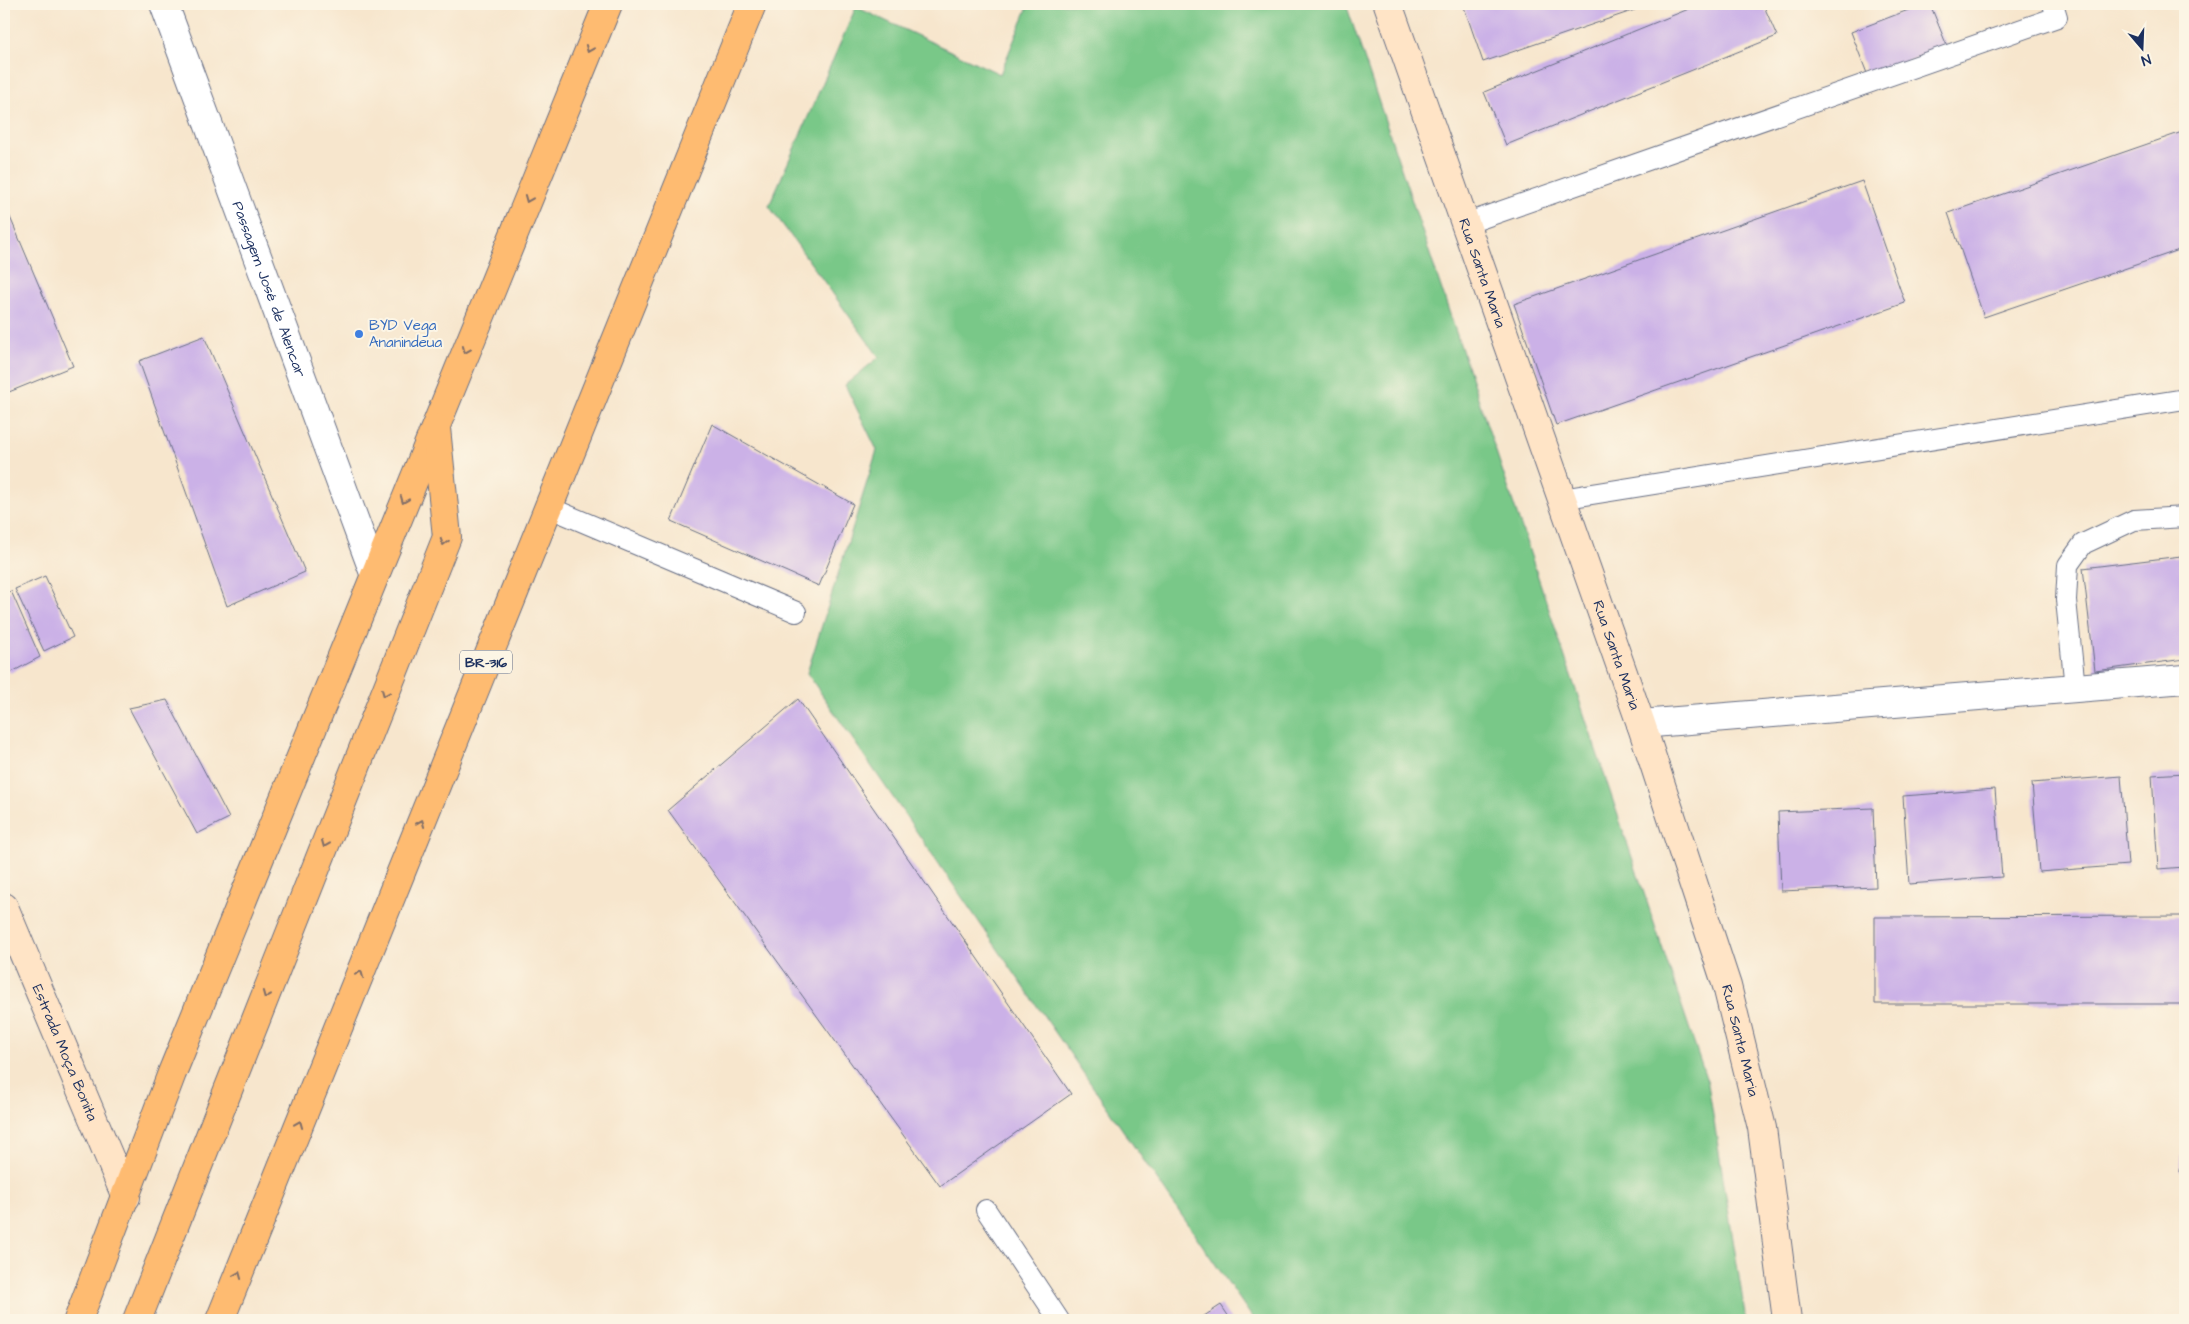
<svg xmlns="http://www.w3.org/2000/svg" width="2189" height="1324" font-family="'Architects Daughter',sans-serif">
<rect width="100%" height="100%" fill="#fcf5e5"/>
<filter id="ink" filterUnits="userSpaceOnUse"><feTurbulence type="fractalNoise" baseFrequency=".02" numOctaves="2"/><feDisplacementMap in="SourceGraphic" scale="10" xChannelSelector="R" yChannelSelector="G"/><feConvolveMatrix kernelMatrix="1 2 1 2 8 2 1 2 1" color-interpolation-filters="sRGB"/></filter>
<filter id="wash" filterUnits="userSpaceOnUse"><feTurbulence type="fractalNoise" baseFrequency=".0096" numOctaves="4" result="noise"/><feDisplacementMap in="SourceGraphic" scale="20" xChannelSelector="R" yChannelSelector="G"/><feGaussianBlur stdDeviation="1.12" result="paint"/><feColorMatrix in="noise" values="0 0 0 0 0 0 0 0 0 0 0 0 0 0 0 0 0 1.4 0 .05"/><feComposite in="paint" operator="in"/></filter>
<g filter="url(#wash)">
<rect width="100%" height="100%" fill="#f7e6cd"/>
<polygon fill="#79c888" stroke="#4a7c73" points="1029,4 1346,4 1708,1084 1746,1320 1254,1320 807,673 877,450 845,385 879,357 769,206 856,7 1000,74"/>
<g id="blocks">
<g fill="#cbb1e7">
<polygon points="1463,4 1652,4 1483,62"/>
<polygon points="1701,4 1763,4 1777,36 1506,145 1484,92"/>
<polygon points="1924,4 1930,4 1947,46 1868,76 1851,32"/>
<polygon points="2185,131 2185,248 1984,317 1948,213"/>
<polygon points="1862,181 1905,303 1556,425 1514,304"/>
<polygon points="4,203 73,366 4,394"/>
<polygon points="204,336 305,572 227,606 139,361"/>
<polygon points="712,424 853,504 819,586 671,521"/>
<polygon points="2181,556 2185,588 2185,659 2095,671 2083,568"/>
<polygon points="45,576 73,637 44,651 15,589"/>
<polygon points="11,591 40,657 10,673 4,660 4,594"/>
<polygon points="798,699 1071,1094 940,1186 668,810"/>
<polygon points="167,700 229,818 197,834 129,708"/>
<polygon points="2185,773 2185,867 2158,869 2152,775"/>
<polygon points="2121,776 2128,865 2039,872 2032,783"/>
<polygon points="1995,789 2002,877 1909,884 1903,796"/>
<polygon points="1873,808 1876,887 1781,891 1778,812"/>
<polygon points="2185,916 2185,1004 1875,1004 1875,917"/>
<polygon points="2184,1134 2185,1134 2185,1172 2180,1172"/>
<polygon points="1221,1305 1231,1320 1198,1320"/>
</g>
</g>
</g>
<g filter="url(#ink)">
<use href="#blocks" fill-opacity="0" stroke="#686f85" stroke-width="1"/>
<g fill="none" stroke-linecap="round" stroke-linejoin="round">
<defs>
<g id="lane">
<polyline points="1465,224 2057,17 2053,4"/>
<polyline points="1561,499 2185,399"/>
<polyline points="548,507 796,612"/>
<polyline points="2075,688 2066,600 2068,565 2083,544 2134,520 2185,517"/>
<polyline points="986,1210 1059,1320"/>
</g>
<g id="street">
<path id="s1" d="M164,4L374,573"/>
<polyline points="1641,724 2185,679"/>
</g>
<g id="secondary">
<path id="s2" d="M1388,4L1641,724L1727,986L1762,1128L1787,1320"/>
<path id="s3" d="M4,907L126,1197"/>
</g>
<g id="highway">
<polyline points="78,1320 172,1073 608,4"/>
<polyline points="137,1320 447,537 436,428"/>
<polyline points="220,1320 752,4"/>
</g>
</defs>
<use href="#lane" stroke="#686f85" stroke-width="22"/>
<use href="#street" stroke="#686f85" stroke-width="30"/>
<use href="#secondary" stroke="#686f85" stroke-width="30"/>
<use href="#highway" stroke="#686f85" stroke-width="30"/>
<use href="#lane" stroke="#fff" stroke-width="20"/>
<use href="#street" stroke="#fff" stroke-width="28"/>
<use href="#secondary" stroke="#ffe4c6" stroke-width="28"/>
<use href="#highway" stroke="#febb71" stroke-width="28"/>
</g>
<defs><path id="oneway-chevron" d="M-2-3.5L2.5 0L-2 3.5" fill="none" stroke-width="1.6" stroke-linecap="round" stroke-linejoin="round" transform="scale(1.25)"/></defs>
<g stroke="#816e67">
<use href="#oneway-chevron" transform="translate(589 49) rotate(112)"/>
<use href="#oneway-chevron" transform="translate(528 199) rotate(112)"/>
<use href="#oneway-chevron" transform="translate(466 350) rotate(112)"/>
<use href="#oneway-chevron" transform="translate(404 500) rotate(112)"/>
<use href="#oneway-chevron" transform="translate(444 542) rotate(106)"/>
<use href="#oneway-chevron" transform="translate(385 693) rotate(112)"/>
<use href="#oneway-chevron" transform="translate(421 823) rotate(-68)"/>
<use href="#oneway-chevron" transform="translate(325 844) rotate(112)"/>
<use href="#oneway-chevron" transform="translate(360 974) rotate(-68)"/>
<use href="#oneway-chevron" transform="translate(266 995) rotate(112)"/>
<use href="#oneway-chevron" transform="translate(299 1124) rotate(-68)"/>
<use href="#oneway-chevron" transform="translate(238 1275) rotate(-68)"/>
</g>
</g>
<circle fill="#3f7fe0" stroke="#fcf5e5" stroke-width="2" cx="359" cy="334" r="5"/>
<g text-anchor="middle" stroke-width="4" stroke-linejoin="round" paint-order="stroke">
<rect fill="#fcf5e5" stroke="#5e6a86" stroke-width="1" x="460" y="650.5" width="52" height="23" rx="4"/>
<g font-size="14" font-weight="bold" fill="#1b2f5e">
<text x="486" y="667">BR-316</text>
</g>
<g font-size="15" fill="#1b2f5e" stroke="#fcf5e5">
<text dy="5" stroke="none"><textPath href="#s2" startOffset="285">Rua Santa Maria</textPath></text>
<text dy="5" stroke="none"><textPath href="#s1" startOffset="304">Passagem José de Alencar</textPath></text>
<text dy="5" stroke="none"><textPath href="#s2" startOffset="690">Rua Santa Maria</textPath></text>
<text dy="5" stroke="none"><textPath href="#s2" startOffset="1095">Rua Santa Maria</textPath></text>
<text dy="5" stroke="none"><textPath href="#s3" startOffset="158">Estrada Moça Bonita</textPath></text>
</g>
<g font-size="15" fill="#366cbe" stroke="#fcf5e5" text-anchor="start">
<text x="369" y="330">BYD Vega<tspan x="369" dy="17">Ananindeua</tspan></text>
</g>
</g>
<rect width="2189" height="1324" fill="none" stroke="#fcf5e5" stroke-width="20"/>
<g transform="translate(2142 48) rotate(161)" stroke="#fcf5e5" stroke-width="4" paint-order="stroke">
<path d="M0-4L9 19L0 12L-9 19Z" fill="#1b2f5e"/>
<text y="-8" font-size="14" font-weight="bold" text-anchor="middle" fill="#1b2f5e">N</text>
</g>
</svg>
